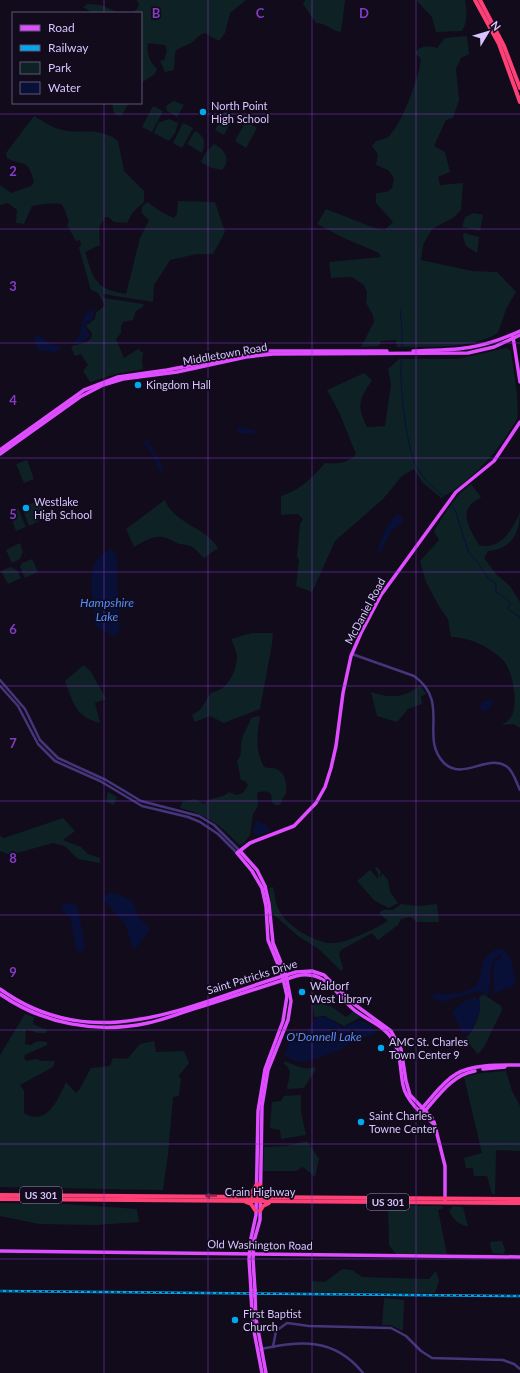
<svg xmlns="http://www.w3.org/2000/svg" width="520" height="1373" font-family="Lato,sans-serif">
<rect width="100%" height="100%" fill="#110b1c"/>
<g fill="#0e2226">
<path d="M136,0H246L230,13L225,33L219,41L205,33C197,35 196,41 189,44C183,47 180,47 175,52L174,70L165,72L160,61L164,60L167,51L165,45L148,43C146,53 149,61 157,69L155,74L141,83V13H132L138,8L139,3Z"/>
<path d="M305,0H345L341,32C332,31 326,23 316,23L303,4Z"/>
<path d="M416,0H465C467,11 468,21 462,31L436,32L432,17Z"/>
<polygon points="88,4 101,5 119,13 93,13 83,7"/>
<path d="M467,36L469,54L461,58L456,69L459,100L453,118L446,120L434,146L445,152L450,172L438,177L440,185L463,183L461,210L453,218L432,229L423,245L421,260L472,271L497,272L516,292L506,309L498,333C469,350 429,346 397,347L396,340L381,341L379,346L361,347L374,322L373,315L366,303L367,293L364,285L352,277L331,278L329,262L381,257L379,253L346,239L317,224L326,209L377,229L385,230L393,222L376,203V193L387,192L392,188L394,178L388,170L376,165L378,154L372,146L376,141C379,140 385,139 388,137C401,127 420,75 421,59L415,53C420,45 429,46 437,48L445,38Z"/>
<polygon points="174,101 184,105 177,117 167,111 166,106"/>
<polygon points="112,103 129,103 121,116 114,114"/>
<polygon points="153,106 163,111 152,132 142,127"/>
<polygon points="225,111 234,116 224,135 215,130"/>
<path d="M34,116C42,120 50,127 59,129C81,136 97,125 118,141L124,171L144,191V202L133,212L127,223L114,222L108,217H105L99,228L100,245L85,252C94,280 95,289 126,294L140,238L149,220L142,213V207L147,202L163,213L174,218L177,214L178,201L215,202L225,232L213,254H197L170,260L154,285L153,302L103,294L104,298L143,304L144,306L136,311L133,320L123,322L121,326V333L116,339L124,358L138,349L143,353L142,360L143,369L116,374L90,382L83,371L88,365L81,354L75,356L71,347C78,343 92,345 92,333L86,326L95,319L96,313L105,305L98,293L91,290L79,248L81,244L80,240L76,241L67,225L69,222L64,208L61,204C52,203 41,204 32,206L24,224L16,223L17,210L8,203L0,205V185L11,193L31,186L34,182C28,158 24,167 7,158L6,153Z"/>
<polygon points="169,119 178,123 175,133 169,141 154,133 158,123"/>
<polygon points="246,121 257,128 246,148 235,141"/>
<polygon points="183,123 193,128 182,148 173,143"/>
<path d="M195,131C205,136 206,143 202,153L187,144Z"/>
<path d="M214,144C225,149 231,160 222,170L212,168L202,163L201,161L207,151Z"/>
<polygon points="474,213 483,215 480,231 462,227 465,217"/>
<polygon points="464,233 479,237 477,253 466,246 463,237"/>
<path d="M506,348L511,351C513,369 520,403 517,419C516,422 512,426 511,429C494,456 469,483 441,498L422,482L414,469L402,476L383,499L335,541L312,592L296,586L299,560L297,556L300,524L303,519L298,514L281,515V496C300,490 312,478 325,463C338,464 347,464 356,454L339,412L327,390L364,373L372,380C359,400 356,405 367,427L385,426L391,385L388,369L399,359H458Z"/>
<polygon points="27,460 34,479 24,483 16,464"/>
<path d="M471,484L481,497C477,500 471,503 469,507C461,517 474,536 479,545C500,551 514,528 520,512C520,533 511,550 488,551L484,558L496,574L510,586L520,602V728L513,724L502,725C505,723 509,720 511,717C519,704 513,671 503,660C490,647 469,637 451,637L448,619L440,608L426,582L420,561L439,540L434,531C445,513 454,497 471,484Z"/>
<path d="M40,500C47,516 45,519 29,526L22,507Z"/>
<path d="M165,500C174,524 206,527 218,548L204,558C200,555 195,547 190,546C186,544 181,545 177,543C158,532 152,537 134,547L126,529Z"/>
<polygon points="18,508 26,527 16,531 9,512"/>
<polygon points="20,543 23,552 20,559 12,563 6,550"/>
<polygon points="32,559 38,572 25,578 20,567 22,563"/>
<polygon points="10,567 17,570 21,578 8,584 1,571"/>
<path d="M252,633H273L272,644L260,709L224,723L210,716L195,722L192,715L200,710L211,693C227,690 236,674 237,657C237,652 233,644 231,639Z"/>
<path d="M84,665L91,672L106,699L95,703L100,723C75,717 73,702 65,681Z"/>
<path d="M420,685L426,694L421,696L422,704L408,709L397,722L377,716L371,692C389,698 405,699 420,685Z"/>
<path d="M258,716L260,717C257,735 255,751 264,767C269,769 274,767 278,770C286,774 287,786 286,794L282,799L280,805H275L272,802L271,794C267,790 262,791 257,793L258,806L253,814L250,835L244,843L239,845C222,826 206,814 180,808L183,801L195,799L204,804C212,795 220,800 229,792L236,795L243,793L248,785L245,781L241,780L237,761C244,753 239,745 243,736C245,730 249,725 251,718Z"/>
<polygon points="108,792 117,797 114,805 106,802"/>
<polygon points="63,818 75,831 63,840 81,847 88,854 100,858 100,863 78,859 65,846 53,843 10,855 0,851 0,836 4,838"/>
<polygon points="377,867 381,872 379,877 383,874 388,880 390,892 398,903 389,908 375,901 357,881 370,870 378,879 378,873 375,868"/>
<path d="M273,887C275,894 275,902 278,908C285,925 313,942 330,943C343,945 377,928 388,921L379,913L383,910H393L401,904L418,906L437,904L439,922H417L410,917L401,919L398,925L378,940L372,933L341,950L339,954L343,969L341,971L320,950L298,936L272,913L269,888Z"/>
<path d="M483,994L501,1006L502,1010L484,1047L478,1054L465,1039C474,1031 483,1010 479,998Z"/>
<polygon points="320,1003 332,1007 346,1017 353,1012 361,1017 344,1026 325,1016 314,1017 313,1005"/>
<path d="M25,1014L34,1017L33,1024L47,1030L46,1033H38L26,1029L25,1044L31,1045C37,1040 39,1041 47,1042V1045L25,1055L24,1058L26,1061L36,1059L42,1061H55L53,1067L20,1085L24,1091V1113C46,1128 59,1098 66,1082L76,1093L79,1090L91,1068L110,1066L113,1058L127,1059L140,1044L154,1041L156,1052L184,1051L189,1063L178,1077L181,1078L179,1096L173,1097L168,1154L163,1190L0,1187V1055Z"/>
<path d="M285,1061C295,1065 304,1071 314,1067L316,1069L304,1088L287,1089C288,1080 294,1070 284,1064Z"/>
<polygon points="506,1071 512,1091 520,1106 520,1151 496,1150 495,1195 492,1194 487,1176 474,1176 473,1168 466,1168 464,1158 482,1153 464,1077 481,1073"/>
<polygon points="301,1095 301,1112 306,1135 281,1139 280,1130 270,1128 272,1102 281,1101 284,1096"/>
<polygon points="307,1141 319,1159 315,1177 303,1167 296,1171 263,1171 264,1147 286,1146"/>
<polygon points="0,1203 66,1204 137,1209 139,1222 96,1225 39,1224 0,1216"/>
<polygon points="388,1206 442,1206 443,1208 438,1210 447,1254 396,1254 389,1245"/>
<path d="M453,1206L463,1207L468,1226C459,1226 453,1219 449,1211Z"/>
<polygon points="502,1241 505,1250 504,1254 492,1253 490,1242"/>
<polygon points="342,1269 352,1270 362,1277 429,1279 436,1271 439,1281 435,1293 312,1292 312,1281 325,1282"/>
<polygon points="384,1298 404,1300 403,1331 391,1325 382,1325"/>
</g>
<g fill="#081038">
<polygon points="95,309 92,320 88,321 85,328 90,335 83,342 71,344 78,339 85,314"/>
<polygon points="37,334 46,341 63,348 55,352 37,350 34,337"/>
<polygon points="240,427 254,430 256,434 239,433 237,430"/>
<path d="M146,439C153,448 159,459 163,470L160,473L153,455L144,443Z"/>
<polygon points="397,514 402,517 403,523 391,531 380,553 378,549 387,526"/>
<path d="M111,550L115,552C119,562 116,570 117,579C117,597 122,614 119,632L114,636L96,627L94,624C96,600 80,560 111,550Z"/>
<path d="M490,699L493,700C493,706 488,711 482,712L480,704Z"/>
<polygon points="256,821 267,825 271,831 257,836 253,832"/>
<polygon points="108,893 118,894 133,902 138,917 148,926 149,931 135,949 132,947 125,924 103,899"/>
<polygon points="68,903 76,905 78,908 85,947 83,951 80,952 76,949 70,917 61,910 64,904"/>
<path d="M496,949H501L507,953L511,960L515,980L512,989L509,987L494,994V963L502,956L500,955L495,958L490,971L491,976L488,996L479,991L441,1002L440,1000L431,998L432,995L444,993L446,995C454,993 463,993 471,989C482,984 480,973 483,962C485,956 492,953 496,949Z"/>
<polygon points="475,997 480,1000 480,1012 470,1033 462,1033 452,1012 464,1001"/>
<path d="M321,1016L330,1019L343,1028L360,1020L373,1027L376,1034L354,1041L338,1051L305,1062L295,1061L284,1055L290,1042C295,1040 301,1038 304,1035C313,1026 308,1022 321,1016Z"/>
</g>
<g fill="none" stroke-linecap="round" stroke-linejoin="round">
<g stroke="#081038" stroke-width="1">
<polyline points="400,310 402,328 402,352"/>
<path d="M402,356C398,377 406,446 416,466C423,480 436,490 448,499"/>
<path d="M450,502L455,510L469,553L476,560L488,578L496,584C496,595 495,591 503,596C505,597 508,601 510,603L508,609L520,617"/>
</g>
<g stroke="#46357b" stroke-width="2.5">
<path d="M352,654L414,676C451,702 419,738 444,763C463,781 486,754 506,766C513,770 516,782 520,790"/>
<polyline points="0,680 25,709 40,740 58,758 106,780 141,801 199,816 214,825 240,851"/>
<polyline points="0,686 18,706 38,744 55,761 100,781 142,806 188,817 200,822 218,834 237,853"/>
<polyline points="273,1347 276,1331 287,1323 309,1326 391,1328 406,1336 421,1351 432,1358 503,1360 514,1364 520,1369"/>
<path d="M257,1350C299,1341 333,1336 363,1373"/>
</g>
<g stroke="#e04cff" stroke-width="3.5">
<polyline points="513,337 520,382"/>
<path d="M413,351C457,350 479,350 520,331"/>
<polyline points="0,450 84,390 118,377 167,370 266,351 387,351"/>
<polyline points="0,454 80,397 103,385 123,379 177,372 246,357 273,354 468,353 494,347 520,335"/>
<polyline points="240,851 257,870 265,886 269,904 273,943 286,975 291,1001 288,1020 268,1070 262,1106 260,1220 254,1241 253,1259 255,1290"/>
<path d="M0,989C98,1060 195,1001 296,972L312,971L324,975L354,1004L391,1031L401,1049L406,1081L410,1095L432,1118"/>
<path d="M0,994C43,1024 97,1034 148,1023C167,1019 185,1011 203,1006C234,996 265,986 296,976C304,974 312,974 320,978C333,984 341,999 353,1009C366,1020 384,1025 393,1040C401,1053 400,1070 403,1085C406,1101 422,1114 434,1124"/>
<polyline points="483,1069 505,1067"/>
<path d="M421,1109C432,1098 442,1082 456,1074C472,1064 502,1065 520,1065"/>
<path d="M424,1112C439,1095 452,1075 475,1071"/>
<polyline points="434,1122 445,1166 445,1200"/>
<polyline points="0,1251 520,1257"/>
<polyline points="251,1290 249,1259 251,1238 256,1215 258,1111 265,1069 283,1021 287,996 282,974 268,940 266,906 262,888 252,871 237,853 250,843 294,826 316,803 325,787 331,768 336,746 343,693 351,656 361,633 381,595 456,492 494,461 520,422"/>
<polyline points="251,1296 253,1326 262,1373"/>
<polyline points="255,1296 256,1319 266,1373"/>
</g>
<g stroke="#ff4076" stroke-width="4">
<polyline points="475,0 499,44 520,102"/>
<polyline points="480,0 504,46 520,88"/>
<polyline points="260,1185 262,1191 268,1195"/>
<polyline points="0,1195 520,1199"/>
<polyline points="247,1195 252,1192 257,1184"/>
<polyline points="0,1199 520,1203"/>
<polyline points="246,1202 251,1204 255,1210"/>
<polyline points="260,1211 263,1206 269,1203"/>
</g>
<defs>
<polyline id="rail" points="0,1291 520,1296"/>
</defs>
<use href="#rail" stroke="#00a8f0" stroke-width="2.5"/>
<use href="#rail" stroke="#110b1c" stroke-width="1" stroke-dasharray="3" stroke-linecap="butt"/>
<g stroke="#e04cff" stroke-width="3.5">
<polyline points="251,1296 251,1290"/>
<polyline points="255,1296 255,1290"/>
</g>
</g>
<defs><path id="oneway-solid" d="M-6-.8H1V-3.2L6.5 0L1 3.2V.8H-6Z"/></defs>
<use fill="#7c2344" href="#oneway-solid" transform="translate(211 1196) rotate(-180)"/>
<path fill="none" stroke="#843bc5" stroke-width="1" stroke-opacity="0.55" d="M104,0V13M208,0V1373M312,0V1373M416,0V1373M104,103V1373M0,114H520M0,229H520M0,343H520M0,458H520M0,572H520M0,686H520M0,801H520M0,915H520M0,1030H520M0,1144H520M0,1259H520"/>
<g fill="#00a8f0" stroke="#110b1c" stroke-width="1.5">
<circle cx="203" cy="112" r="4"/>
<circle cx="138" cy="385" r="4"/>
<circle cx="26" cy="508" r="4"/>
<circle cx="302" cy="992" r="4"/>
<circle cx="381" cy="1048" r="4"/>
<circle cx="361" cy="1122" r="4"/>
<circle cx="235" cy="1320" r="4"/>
</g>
<g text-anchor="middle" stroke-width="3.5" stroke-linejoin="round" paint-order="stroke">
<g fill="#110b1c" stroke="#9c8dbb" stroke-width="1">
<rect x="20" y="1187" width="42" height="16" rx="3"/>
<rect x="367" y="1194" width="42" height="16" rx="3"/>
</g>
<g font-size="10" font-weight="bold" fill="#d8c5ff">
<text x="41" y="1199">US 301</text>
<text x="388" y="1206">US 301</text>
</g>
<g font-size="11" fill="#d8c5ff" stroke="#110b1c" text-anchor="start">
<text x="211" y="110">North Point<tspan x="211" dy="13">High School</tspan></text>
<text x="146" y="389">Kingdom Hall</text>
<text x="34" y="506">Westlake<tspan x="34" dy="13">High School</tspan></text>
<text x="310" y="990">Waldorf<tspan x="310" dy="13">West Library</tspan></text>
<text x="389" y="1046">AMC St. Charles<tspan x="389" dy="13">Town Center 9</tspan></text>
<text x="369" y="1120">Saint Charles<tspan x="369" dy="13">Towne Center</tspan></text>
<text x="243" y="1318">First Baptist<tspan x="243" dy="13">Church</tspan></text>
</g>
<g font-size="11" fill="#d8c5ff" stroke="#110b1c">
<text transform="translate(225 354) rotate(-10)" y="4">Middletown Road</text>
<text transform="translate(365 611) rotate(-62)" y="4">McDaniel Road</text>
<text transform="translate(252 977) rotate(-17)" y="4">Saint Patricks Drive</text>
<text x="260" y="1196">Crain Highway</text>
<text transform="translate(260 1245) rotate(1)" y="4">Old Washington Road</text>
</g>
<g font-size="12" font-style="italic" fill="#538dff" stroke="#110b1c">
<text x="107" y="607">Hampshire<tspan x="107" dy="14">Lake</tspan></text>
<text x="324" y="1041">O'Donnell Lake</text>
</g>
</g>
<g font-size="13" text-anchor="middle" font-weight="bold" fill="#843bc5" stroke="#110b1c" stroke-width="3.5" stroke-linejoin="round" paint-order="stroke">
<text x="156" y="18">B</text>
<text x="260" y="18">C</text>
<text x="364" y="18">D</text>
<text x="13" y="176">2</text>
<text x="13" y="291">3</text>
<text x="13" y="405">4</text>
<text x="13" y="519">5</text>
<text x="13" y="634">6</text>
<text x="13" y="748">7</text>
<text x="13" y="863">8</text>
<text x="13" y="977">9</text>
</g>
<rect x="12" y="12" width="130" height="92" fill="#110b1c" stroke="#615577"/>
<rect x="20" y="25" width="20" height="6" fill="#e04cff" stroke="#615577"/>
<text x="48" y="32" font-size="12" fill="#d8c5ff">Road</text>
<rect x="20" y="45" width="20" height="6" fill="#00a8f0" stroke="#615577"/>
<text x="48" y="52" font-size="12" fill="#d8c5ff">Railway</text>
<rect x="20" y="62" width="20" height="12" fill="#0e2226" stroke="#615577"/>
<text x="48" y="72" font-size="12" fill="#d8c5ff">Park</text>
<rect x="20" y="82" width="20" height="12" fill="#081038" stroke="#615577"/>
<text x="48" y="92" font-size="12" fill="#d8c5ff">Water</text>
<g transform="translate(488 32) rotate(52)" stroke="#110b1c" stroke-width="3" paint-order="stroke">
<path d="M0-3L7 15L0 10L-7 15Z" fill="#d8c5ff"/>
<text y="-6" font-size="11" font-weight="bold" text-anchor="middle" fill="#d8c5ff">N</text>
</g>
</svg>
